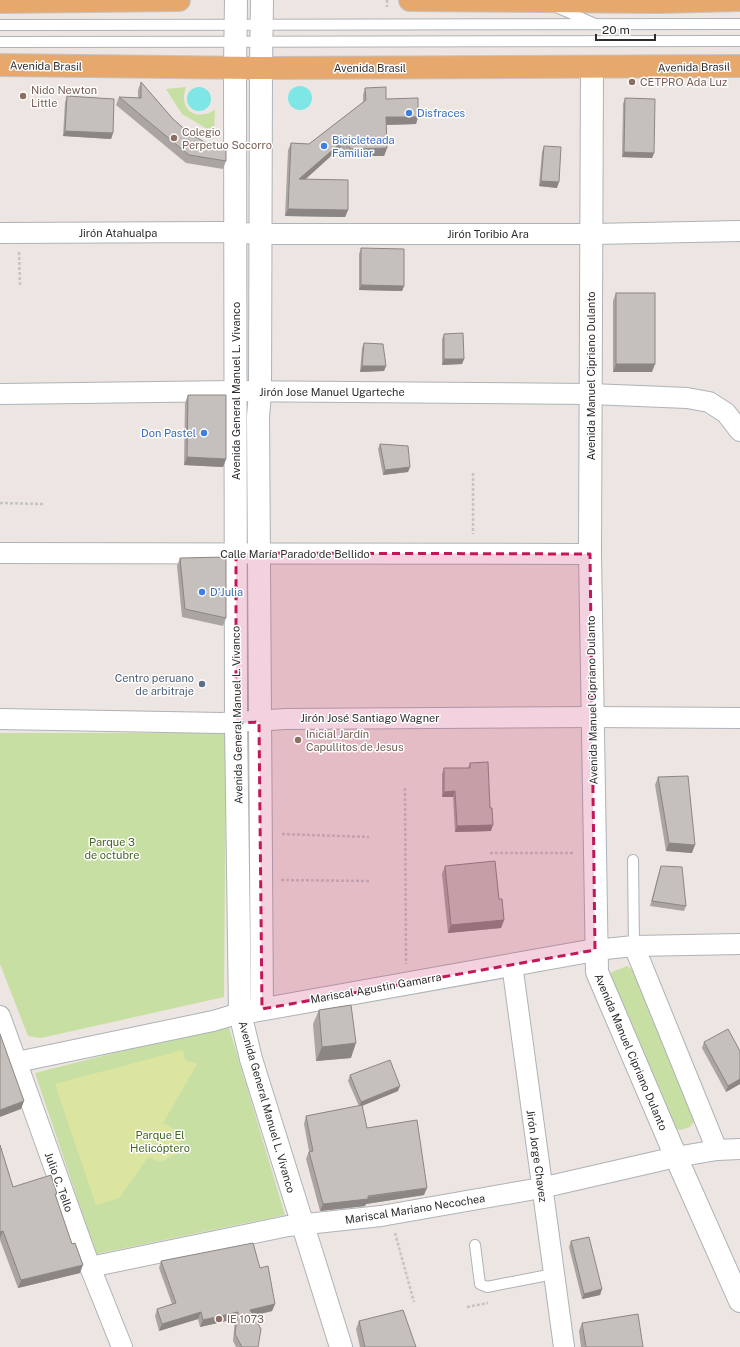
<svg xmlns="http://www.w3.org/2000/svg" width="740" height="1347" font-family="'Public Sans',sans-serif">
<rect width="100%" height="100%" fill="#ede5e1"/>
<g fill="#c8dfa3">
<path d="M186,87C178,109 195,122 215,110L214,133L182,114L166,89Z"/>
<polygon points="0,733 226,733 224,997 41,1038 28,1036 0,964"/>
<polygon points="627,966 634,971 696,1119 690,1127 680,1130 672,1127 607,977 612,972"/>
<polygon points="228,1024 285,1215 96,1254 35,1073"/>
</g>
<path fill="#dbe59f" d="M183,1050L185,1060L197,1064L163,1123C189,1134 185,1153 160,1162L148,1157L119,1198L96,1205L55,1084Z"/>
<g fill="#7ee6e4">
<circle cx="300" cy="98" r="12"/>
<circle cx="199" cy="99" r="12"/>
</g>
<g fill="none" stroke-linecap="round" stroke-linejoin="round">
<defs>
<g id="service">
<polyline points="556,7 593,23"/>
<polyline points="0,25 740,24"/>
<polyline points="0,42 740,41"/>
<polyline points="633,860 634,946"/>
<polyline points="475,1245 480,1284 487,1287 553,1274"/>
</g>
<g id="minor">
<polyline points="0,233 221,232 260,234 592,234 740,231"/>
<polyline points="0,394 235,391 591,394 687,398 709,402 726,413 740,431"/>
<polyline points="0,553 590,554"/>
<polyline points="0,719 221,723 285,719 593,717 740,718"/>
<polyline points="634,946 717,1150"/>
<polyline points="595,950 634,946 740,944"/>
<polyline points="512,964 564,1347"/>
<polyline points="0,1016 90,1267 122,1347"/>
<polyline points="17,1062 213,1021 240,1013"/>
<polyline points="90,1267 288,1226 381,1216 541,1188 676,1157 717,1150 740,1149"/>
</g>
<g id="tertiary">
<polyline points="235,67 236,723 240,1013 251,1059 341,1347"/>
<polyline points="261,68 260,392 258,417 262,1009"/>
<polyline points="592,68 590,554 597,972 676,1157 740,1301"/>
<polyline points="248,1012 595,950"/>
</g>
<g id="secondary">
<polyline points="235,67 236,0"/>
<polyline points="261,68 262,0"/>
</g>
<g id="primary">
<polyline points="410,0 659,2 740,0"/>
<polyline points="0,2 179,0"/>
<polyline points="0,65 261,68 740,66"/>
</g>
</defs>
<use href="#service" stroke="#adb3b8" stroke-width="12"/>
<use href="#minor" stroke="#adb3b8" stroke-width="22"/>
<use href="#tertiary" stroke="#adb3b8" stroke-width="24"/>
<use href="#secondary" stroke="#adb3b8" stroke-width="24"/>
<use href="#primary" stroke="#c4c4c4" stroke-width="24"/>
<g stroke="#c4c4c4" stroke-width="2.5" stroke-dasharray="3 2" stroke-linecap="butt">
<polyline points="387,0 387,7"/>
<polyline points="19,252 20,286"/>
<polyline points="473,473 473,534"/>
<polyline points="0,503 43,504"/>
<polyline points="405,788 406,964"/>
<polyline points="282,834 369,837"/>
<polyline points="490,853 575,853"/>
<polyline points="281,880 369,881"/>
<polyline points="395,1233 414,1302"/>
<polyline points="467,1307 488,1303"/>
</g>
<use href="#service" stroke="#fff" stroke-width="10"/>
<use href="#minor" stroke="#fff" stroke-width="20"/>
<use href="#tertiary" stroke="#fff" stroke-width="22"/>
<use href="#secondary" stroke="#fff" stroke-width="22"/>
<use href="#primary" stroke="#e6a86d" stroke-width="22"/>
</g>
<g fill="#aaa5a2">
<polygon points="141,82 173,119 189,133 226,161 223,169 186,163 116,105 119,97 138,98 138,90"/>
<polygon points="365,88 418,117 416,124 386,125 387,148 384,156 349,156 341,147 305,179 348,210 345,217 285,216 288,150 291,143 309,144 363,102 363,95"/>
<polygon points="67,96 113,133 111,139 63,136 65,102"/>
<polygon points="625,98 654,153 652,158 622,157 623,104"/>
<polygon points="544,146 557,188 539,186 542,152"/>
<polygon points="361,248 404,286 402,291 359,290 359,254"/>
<polygon points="616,293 652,372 613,372 613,301"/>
<polygon points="444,334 464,359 462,364 442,365 442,339"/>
<polygon points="364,343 386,366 384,371 360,372 362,348"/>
<polygon points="188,395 226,459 223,467 184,465 185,403"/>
<polygon points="380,444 410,467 408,472 383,475 378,449"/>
<polygon points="180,558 226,618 223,626 182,617 177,566"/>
<polygon points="470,763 491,831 455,832 453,797 442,797 442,774 444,768 468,768"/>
<polygon points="658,777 692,853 666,851 655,785"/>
<polygon points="445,866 499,899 504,920 501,928 448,933 442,874"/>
<polygon points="661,866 686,906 684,911 650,906 659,872"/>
<polygon points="319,1010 351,1058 316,1061 313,1024"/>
<polygon points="704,1042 740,1051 740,1084 726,1092 702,1048"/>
<polygon points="350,1075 398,1091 362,1106 367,1128 424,1195 366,1204 365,1206 320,1211 306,1159 309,1151 304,1124 306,1116 359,1106 348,1081"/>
<polygon points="0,1145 13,1187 56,1197 80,1273 18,1288 0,1240"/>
<polygon points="571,1241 602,1289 600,1295 582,1299 569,1247"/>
<polygon points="161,1261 260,1268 275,1304 272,1311 253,1316 258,1347 236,1347 233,1341 235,1319 200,1327 198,1319 159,1331 155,1316 157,1309 172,1304 159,1268"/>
<polygon points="359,1321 416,1347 360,1347 356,1329"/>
<polygon points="582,1323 643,1347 581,1347 579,1331"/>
</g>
<g fill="#8b8684">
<polygon points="386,117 418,117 416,124 384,125"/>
<polygon points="65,131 113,133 111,139 63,136"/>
<polygon points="344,140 341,147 297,187 299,179"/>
<polygon points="387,148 384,156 349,156 351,149"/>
<polygon points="624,152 654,153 652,158 622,157"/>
<polygon points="541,181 559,182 557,188 539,186"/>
<polygon points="288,209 348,210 345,217 285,216"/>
<polygon points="361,285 404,286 402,291 359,290"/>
<polygon points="444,359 464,359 462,364 442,365"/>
<polygon points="616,364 655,364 652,372 613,372"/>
<polygon points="362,366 386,366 384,371 360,372"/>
<polygon points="187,457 226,459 223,467 184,465"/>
<polygon points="410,467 408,472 383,475 385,470"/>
<polygon points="455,791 453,797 442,797 444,792"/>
<polygon points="493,825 491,831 455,832 457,826"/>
<polygon points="669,843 695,845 692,853 666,851"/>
<polygon points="504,920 501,928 448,933 451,925"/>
<polygon points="356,1043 351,1058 316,1061 322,1047"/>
<polygon points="740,1079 740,1084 726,1092 728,1086"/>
<polygon points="400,1086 398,1091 359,1107 361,1102"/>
<polygon points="24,1101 21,1109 0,1117 0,1110"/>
<polygon points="427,1188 424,1195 366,1204 365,1206 320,1211 323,1204"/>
<polygon points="3,1231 0,1238 0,1232"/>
<polygon points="83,1265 80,1273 18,1288 21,1280"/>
<polygon points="602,1289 600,1295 582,1299 584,1294"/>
<polygon points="275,1304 272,1311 247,1317 250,1310"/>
<polygon points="201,1312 198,1319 159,1331 162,1324"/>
<polygon points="238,1312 235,1319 200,1327 203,1320"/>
</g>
<g fill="#c6c0bc" stroke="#8b8684">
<polygon points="141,82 173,119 189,133 206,143 226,150 226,161 189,155 119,97 141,98"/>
<polygon points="386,87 386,99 418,98 418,117 386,117 387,148 351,149 344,140 299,179 348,180 348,210 288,209 291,143 309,144 366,100 365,88"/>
<polygon points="67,96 114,99 113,133 65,131"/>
<polygon points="625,98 655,99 654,153 624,152"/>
<polygon points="544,146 561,147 559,182 541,181"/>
<polygon points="361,248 404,249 404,286 361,285"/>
<rect x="616" y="293" width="39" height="71"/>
<polygon points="463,333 464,359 444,359 444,334"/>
<polygon points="364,343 383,344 386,366 362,366"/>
<polygon points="188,395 226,395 226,459 187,457"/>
<polygon points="380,444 408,446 410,467 385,470"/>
<polygon points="226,557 226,618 185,609 180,558"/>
<polygon points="488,762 490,808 492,808 493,825 457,826 455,791 444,792 444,768 470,768 470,763"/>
<polygon points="688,776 695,845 669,843 658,777"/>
<polygon points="495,861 499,899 502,899 504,920 451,925 445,866"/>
<polygon points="661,866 682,867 686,906 652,901"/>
<polygon points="351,1005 356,1043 322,1047 319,1010"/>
<polygon points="728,1029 740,1051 740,1079 728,1086 704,1042"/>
<polygon points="0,1034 24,1101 0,1110"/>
<polygon points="390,1060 400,1086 361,1102 350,1075"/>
<polygon points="362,1105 367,1128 417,1120 427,1188 368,1196 368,1199 323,1204 309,1152 313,1151 306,1116"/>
<polygon points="0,1145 13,1187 51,1175 57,1194 55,1194 72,1244 75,1243 83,1265 21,1280 3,1231 0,1232"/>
<polygon points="589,1237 602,1289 584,1294 571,1241"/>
<polygon points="253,1243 260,1268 268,1266 275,1304 250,1310 261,1329 258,1347 242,1347 235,1334 238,1312 203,1320 201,1312 162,1324 157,1309 176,1303 161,1261"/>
<polygon points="403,1310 416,1347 365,1347 359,1321"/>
<polygon points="638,1314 643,1347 586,1347 582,1323"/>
</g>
<path fill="#c2185b" fill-opacity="0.2" stroke="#c2185b" stroke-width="3" stroke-dasharray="8 5" stroke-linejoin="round" d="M236,553L590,554L595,950L262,1009L259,722L236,723Z"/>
<g fill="#8d6e63" stroke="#fff" stroke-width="1.5">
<circle cx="632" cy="82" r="4"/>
<circle cx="23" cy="96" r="4"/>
<circle cx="174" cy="138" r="4"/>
<circle cx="298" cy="740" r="4"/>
<circle cx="219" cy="1319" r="4"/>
</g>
<g fill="#3f7fe0" stroke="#fff" stroke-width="1.5">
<circle cx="409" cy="113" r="4"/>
<circle cx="324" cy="146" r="4"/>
<circle cx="204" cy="433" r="4"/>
<circle cx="202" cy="592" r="4"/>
</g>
<circle fill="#5c6f8a" stroke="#fff" stroke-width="1.5" cx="202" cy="684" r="4"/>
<g text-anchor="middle" stroke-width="3" stroke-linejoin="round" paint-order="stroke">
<g font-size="11" fill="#2d2d2d" stroke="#fff">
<text transform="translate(46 66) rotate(1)" y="4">Avenida Brasil</text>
<text transform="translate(694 67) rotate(-1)" y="4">Avenida Brasil</text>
<text x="370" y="72">Avenida Brasil</text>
<text x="118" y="237">Jirón Atahualpa</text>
<text x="488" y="238">Jirón Toribio Ara</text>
<text transform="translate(591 376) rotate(-90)" y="4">Avenida Manuel Cipriano Dulanto</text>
<text transform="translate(236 391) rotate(-90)" y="4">Avenida General Manuel L. Vivanco</text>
<text x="332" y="396">Jirón Jose Manuel Ugarteche</text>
<text x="295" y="558">Calle María Parado de Bellido</text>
<text transform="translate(592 700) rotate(-91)" y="4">Avenida Manuel Cipriano Dulanto</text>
<text transform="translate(237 715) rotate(-91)" y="4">Avenida General Manuel L. Vivanco</text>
<text x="370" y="722">Jirón José Santiago Wagner</text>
<text transform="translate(376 988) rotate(-10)" y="4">Mariscal Agustin Gamarra</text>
<text transform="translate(631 1052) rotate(67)" y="4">Avenida Manuel Cipriano Dulanto</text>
<text transform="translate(267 1107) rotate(74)" y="4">Avenida General Manuel L. Vivanco</text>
<text transform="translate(537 1156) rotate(82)" y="4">Jirón Jorge Chavez</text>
<text transform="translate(59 1182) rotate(70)" y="4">Julio C. Tello</text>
<text transform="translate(415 1209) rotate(-9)" y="4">Mariscal Mariano Necochea</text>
</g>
<g font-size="11" fill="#785e54" stroke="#fff" text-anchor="start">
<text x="640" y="86">CETPRO Ada Luz</text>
<text x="31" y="94">Nido Newton<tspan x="31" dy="13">Little</tspan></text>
<text x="182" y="136">Colegio<tspan x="182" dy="13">Perpetuo Socorro</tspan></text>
<text x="306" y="738">Inicial Jardín<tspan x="306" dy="13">Capullitos de Jesus</tspan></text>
<text x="227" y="1323">IE 1073</text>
</g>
<g font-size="11" fill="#366cbe" stroke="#fff" text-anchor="start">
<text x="417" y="117">Disfraces</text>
<text x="332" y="144">Bicicleteada<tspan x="332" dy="13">Familiar</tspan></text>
<text x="196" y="437" text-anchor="end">Don Pastel</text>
<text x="210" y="596">D'Julia</text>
</g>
<g font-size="11" fill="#4e5e75" stroke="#fff" text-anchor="end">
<text x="194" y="682">Centro peruano<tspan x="194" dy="13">de arbitraje</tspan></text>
</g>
<g font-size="11" fill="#436621" stroke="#fff">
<text x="112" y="846">Parque 3<tspan x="112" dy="13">de octubre</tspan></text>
<text x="160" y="1139">Parque El<tspan x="160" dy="13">Helicóptero</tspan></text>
</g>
</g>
<path d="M596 34v6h59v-6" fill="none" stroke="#2d2d2d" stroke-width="2"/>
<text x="602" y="34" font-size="12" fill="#2d2d2d" stroke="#ffffff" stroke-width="3" paint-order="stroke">20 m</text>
</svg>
